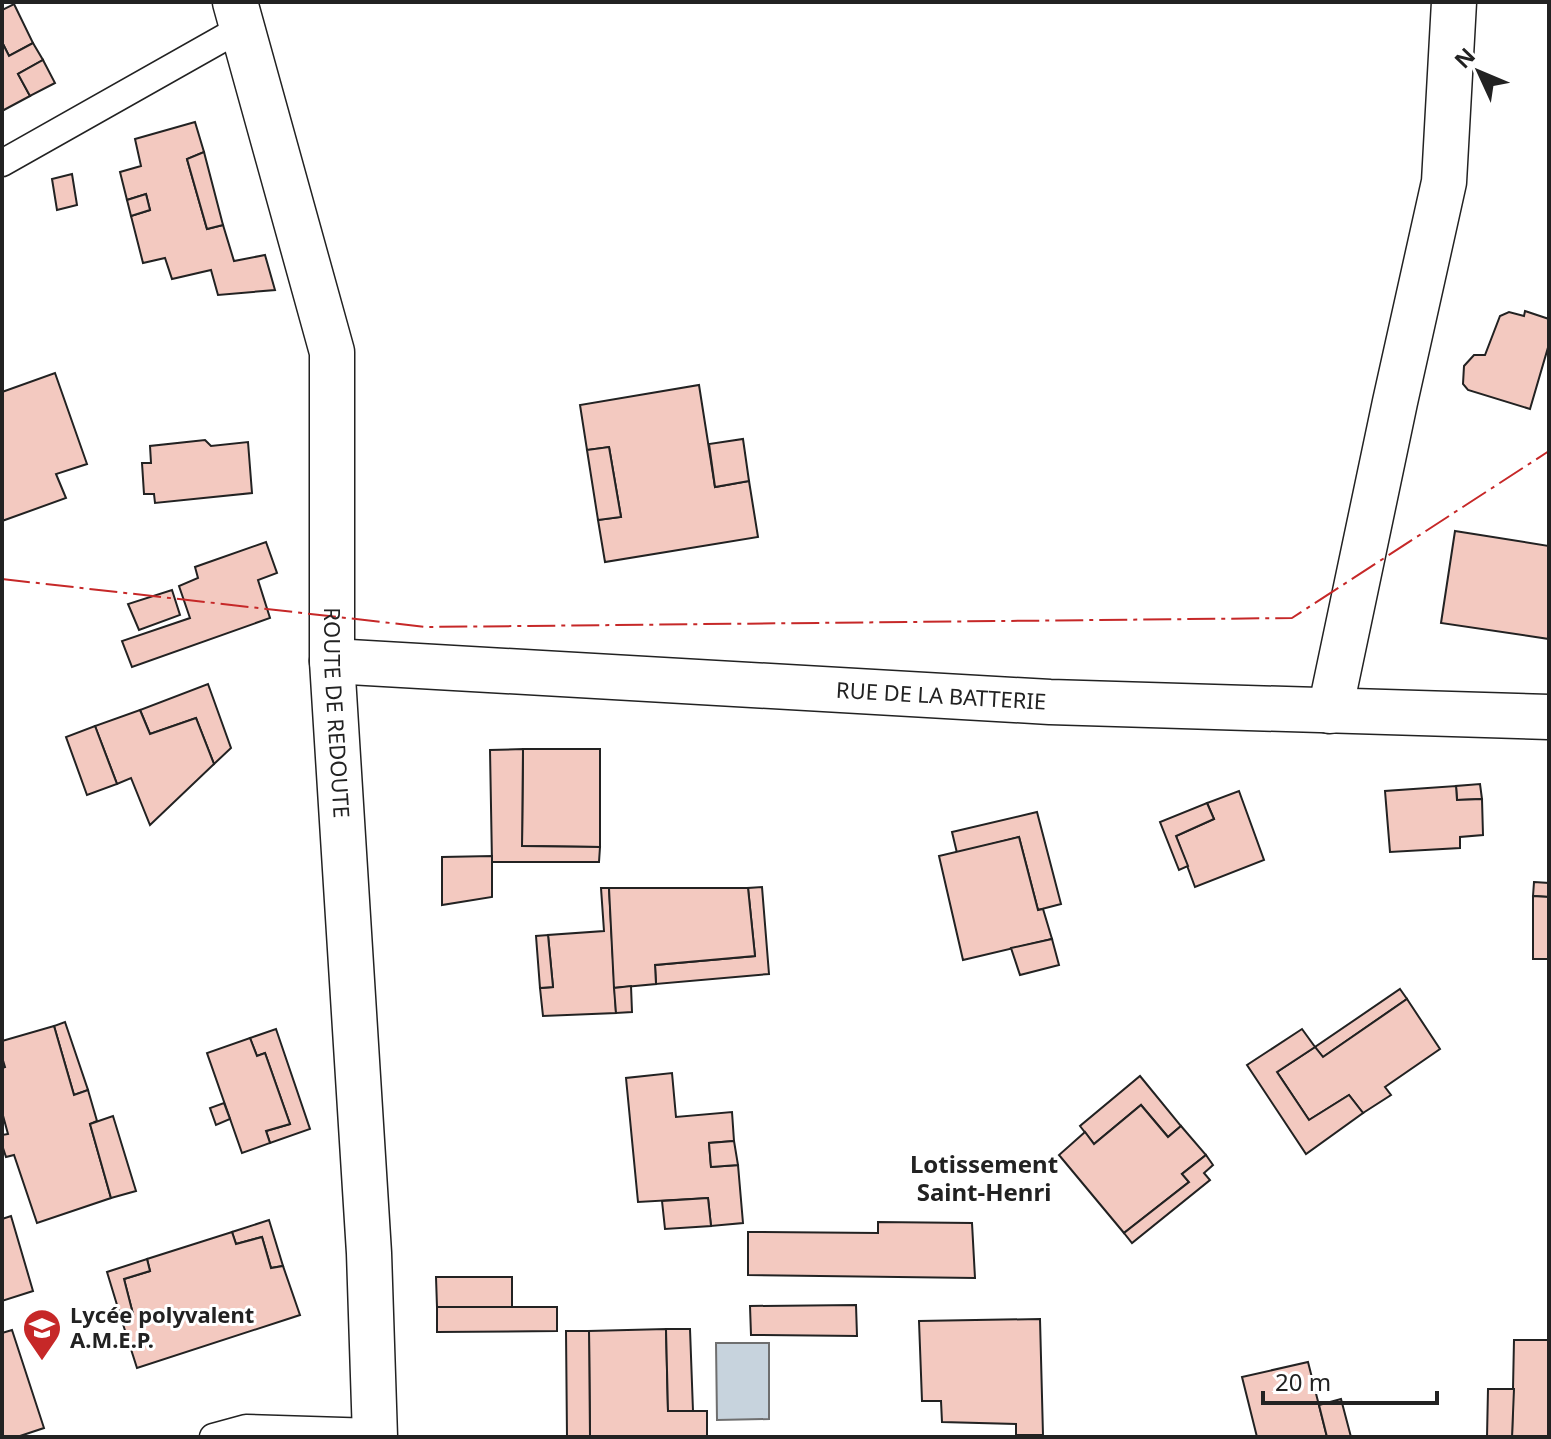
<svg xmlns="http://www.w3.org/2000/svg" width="1551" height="1439" font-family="'Noto Sans',sans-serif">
<rect width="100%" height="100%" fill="#fff"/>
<polygon fill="#c7d3dd" stroke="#6f6f6f" stroke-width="2" points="716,1343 769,1343 769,1419 717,1420"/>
<g fill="#f3c9c0" stroke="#222" stroke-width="2">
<polygon points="14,4 33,43 9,56 2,42 2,10"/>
<polygon points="2,42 9,56 33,43 43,60 18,74 30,96 2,111"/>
<polygon points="43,60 55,83 30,96 18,74"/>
<polygon points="195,122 204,152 187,159 207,229 223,225 234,261 265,255 275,290 218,295 211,270 172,279 165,258 143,263 131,216 150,210 146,194 127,200 120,172 141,166 135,139"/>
<polygon points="204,152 223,225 207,229 187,159"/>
<polygon points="72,174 77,205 57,210 52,179"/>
<polygon points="146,194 150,210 131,216 127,200"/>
<polygon points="1525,311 1549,319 1549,344 1530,409 1468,390 1463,384 1464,366 1474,355 1485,355 1500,316 1509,312 1524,316"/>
<polygon points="55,373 87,464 56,474 66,498 2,521 2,392"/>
<polygon points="699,385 715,487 749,481 758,537 605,562 598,520 621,517 609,447 587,450 580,405"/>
<polygon points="743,439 749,481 715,487 709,444"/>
<polygon points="205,440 211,446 248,442 252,493 155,503 154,494 144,494 142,463 151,463 150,446"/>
<polygon points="609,447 621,517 598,520 587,450"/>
<polygon points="1455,531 1549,546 1549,639 1441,623"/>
<polygon points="266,542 277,573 258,580 270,618 132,667 122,641 190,618 179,586 198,578 195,567"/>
<polygon points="172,590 180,615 139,630 128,604"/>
<polygon points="208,684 231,748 214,764 196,718 150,734 140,710"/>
<polygon points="140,710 150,734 196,718 214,764 150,825 131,778 117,784 95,726"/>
<polygon points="95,726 117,784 87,795 66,737"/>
<polygon points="523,749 600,749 600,847 522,846"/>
<polygon points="523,749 522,846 600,847 599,862 492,862 490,750"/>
<polygon points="1480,784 1482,799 1457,800 1456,786"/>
<polygon points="1456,786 1457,800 1482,799 1483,835 1460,837 1460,848 1390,852 1385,791"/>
<polygon points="1239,791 1264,860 1195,887 1176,836 1214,819 1207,803"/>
<polygon points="1207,803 1214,819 1176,836 1188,866 1179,870 1160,822"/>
<polygon points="1037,812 1061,904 1038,910 1019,837 957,853 952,832"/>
<polygon points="1019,837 1038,910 1043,909 1052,939 963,960 939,856"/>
<polygon points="492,856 492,897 442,905 442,857"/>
<polygon points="1534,882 1549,883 1549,897 1533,896"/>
<polygon points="762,887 769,974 656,984 655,965 755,956 748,888"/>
<polygon points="601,888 609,888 616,1013 543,1016 540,988 553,987 548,935 604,931"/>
<polygon points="609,888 748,888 755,956 655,965 656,984 614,988"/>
<polygon points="1533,896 1549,897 1549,959 1533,959"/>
<polygon points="548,935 553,987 540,988 536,936"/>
<polygon points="1052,939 1059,965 1020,975 1011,948"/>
<polygon points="631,986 632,1012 616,1013 614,988"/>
<polygon points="1400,989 1407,999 1323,1057 1315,1047"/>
<polygon points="1407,999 1440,1049 1385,1087 1391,1095 1363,1113 1349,1095 1309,1120 1277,1072 1315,1047 1323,1057"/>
<polygon points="65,1022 88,1090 74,1095 54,1026"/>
<polygon points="54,1026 74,1095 88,1090 97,1121 90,1124 111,1198 37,1223 14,1155 6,1157 2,1145 2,1135 8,1134 2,1112 2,1068 5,1067 2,1057 2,1041"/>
<polygon points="276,1029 310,1129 270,1143 266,1131 290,1124 265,1053 257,1056 250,1038"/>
<polygon points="1302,1029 1315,1047 1277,1072 1309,1120 1349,1095 1363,1113 1306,1154 1247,1065"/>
<polygon points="250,1038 257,1056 265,1053 290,1124 266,1131 270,1143 242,1153 207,1053"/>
<polygon points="672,1073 676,1117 732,1112 734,1141 709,1143 711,1167 738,1165 743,1223 711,1226 708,1198 638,1202 626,1078"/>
<polygon points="1140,1076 1181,1126 1168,1137 1141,1105 1094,1144 1080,1126"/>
<polygon points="224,1103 230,1119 216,1125 210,1108"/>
<polygon points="1141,1105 1168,1137 1181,1126 1206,1155 1182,1174 1189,1182 1124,1233 1059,1155 1085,1132 1094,1144"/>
<polygon points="113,1116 136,1191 111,1198 90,1124"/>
<polygon points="734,1141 738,1165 711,1167 709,1143"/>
<polygon points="1206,1155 1213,1165 1204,1173 1210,1180 1132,1243 1124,1233 1189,1182 1182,1174"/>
<polygon points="708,1198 711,1226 665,1229 662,1201"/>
<polygon points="11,1216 33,1291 2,1301 2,1219"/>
<polygon points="269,1220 283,1266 271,1268 262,1237 236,1244 232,1232"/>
<polygon points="878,1222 972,1223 975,1278 748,1275 748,1232 878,1233"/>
<polygon points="232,1232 236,1244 262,1237 271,1268 283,1266 300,1315 137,1368 121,1318 133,1314 124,1279 150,1271 147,1259"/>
<polygon points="147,1259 150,1271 124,1279 133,1314 121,1318 107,1272"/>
<polygon points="436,1277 512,1277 512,1307 437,1307"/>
<polygon points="856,1305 857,1336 751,1335 750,1306"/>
<polygon points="437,1307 557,1307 557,1331 437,1332"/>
<polygon points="1040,1319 1043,1435 1016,1435 1016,1424 942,1422 941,1401 922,1401 919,1321"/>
<polygon points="666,1329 668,1411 707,1411 707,1437 590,1437 589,1331"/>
<polygon points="666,1329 690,1329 693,1411 668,1411"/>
<polygon points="12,1330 44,1428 17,1437 2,1437 2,1333"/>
<polygon points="566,1331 589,1331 590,1437 567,1437"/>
<polygon points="1514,1340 1549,1340 1549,1437 1512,1437"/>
<polygon points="1308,1362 1327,1437 1257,1437 1242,1377"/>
<polygon points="1488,1389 1514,1389 1512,1437 1487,1437"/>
<polygon points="1341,1399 1351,1437 1327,1437 1319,1405"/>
</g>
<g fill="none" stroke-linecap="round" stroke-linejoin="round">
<defs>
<g id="service">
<polyline points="2,163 243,27"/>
<polyline points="213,1437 246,1428 375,1432"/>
</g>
<g id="minor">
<path id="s1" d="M332,661L1050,702L1549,717"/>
<polyline points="1330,711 1395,402 1444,182 1454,2"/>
</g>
<g id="secondary">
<path id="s2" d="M235,2L332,352V661L369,1253L375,1437"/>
</g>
</defs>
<use href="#service" stroke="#222" stroke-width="29"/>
<use href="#minor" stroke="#222" stroke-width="47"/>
<use href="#secondary" stroke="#222" stroke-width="47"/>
<use href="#service" stroke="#fff" stroke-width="26"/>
<use href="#minor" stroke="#fff" stroke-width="44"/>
<use href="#secondary" stroke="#fff" stroke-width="44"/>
<polyline stroke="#c62828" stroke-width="2" stroke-dasharray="28 6 4 6" stroke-linecap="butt" points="2,579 426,627 1292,618 1549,451"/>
</g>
<defs>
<symbol id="school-pin" viewBox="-11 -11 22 30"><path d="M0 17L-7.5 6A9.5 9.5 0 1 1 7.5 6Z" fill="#c62828" stroke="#fff"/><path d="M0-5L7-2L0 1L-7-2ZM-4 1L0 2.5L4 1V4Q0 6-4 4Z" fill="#fff"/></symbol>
</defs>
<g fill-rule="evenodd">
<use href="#school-pin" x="20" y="1306" width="44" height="60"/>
</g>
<g text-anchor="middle" stroke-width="6" stroke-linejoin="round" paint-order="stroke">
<g font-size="22" fill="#222" stroke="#fff">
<text dy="8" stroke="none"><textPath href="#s1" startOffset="610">RUE DE LA BATTERIE</textPath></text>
<text dy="8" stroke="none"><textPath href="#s2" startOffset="724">ROUTE DE REDOUTE</textPath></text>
</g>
<g font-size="22" font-weight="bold" fill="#222" stroke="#fff" text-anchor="start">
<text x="70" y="1323">Lycée polyvalent<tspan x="70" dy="25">A.M.E.P.</tspan></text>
</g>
<g font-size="24" font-weight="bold" fill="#222" stroke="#fff">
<text x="984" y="1173">Lotissement<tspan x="984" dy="28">Saint-Henri</tspan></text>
</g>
</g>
<rect width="1551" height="1439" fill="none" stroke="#222222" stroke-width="8"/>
<g transform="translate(1479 72) rotate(314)" stroke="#ffffff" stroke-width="6" paint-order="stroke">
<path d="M0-6L14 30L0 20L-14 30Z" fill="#222222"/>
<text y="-12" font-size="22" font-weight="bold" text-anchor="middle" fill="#222222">N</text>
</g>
<path d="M1263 1391v12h174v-12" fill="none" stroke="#222222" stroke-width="4"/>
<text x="1275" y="1391" font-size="24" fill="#222222" stroke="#ffffff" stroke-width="6" paint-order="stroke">20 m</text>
</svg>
